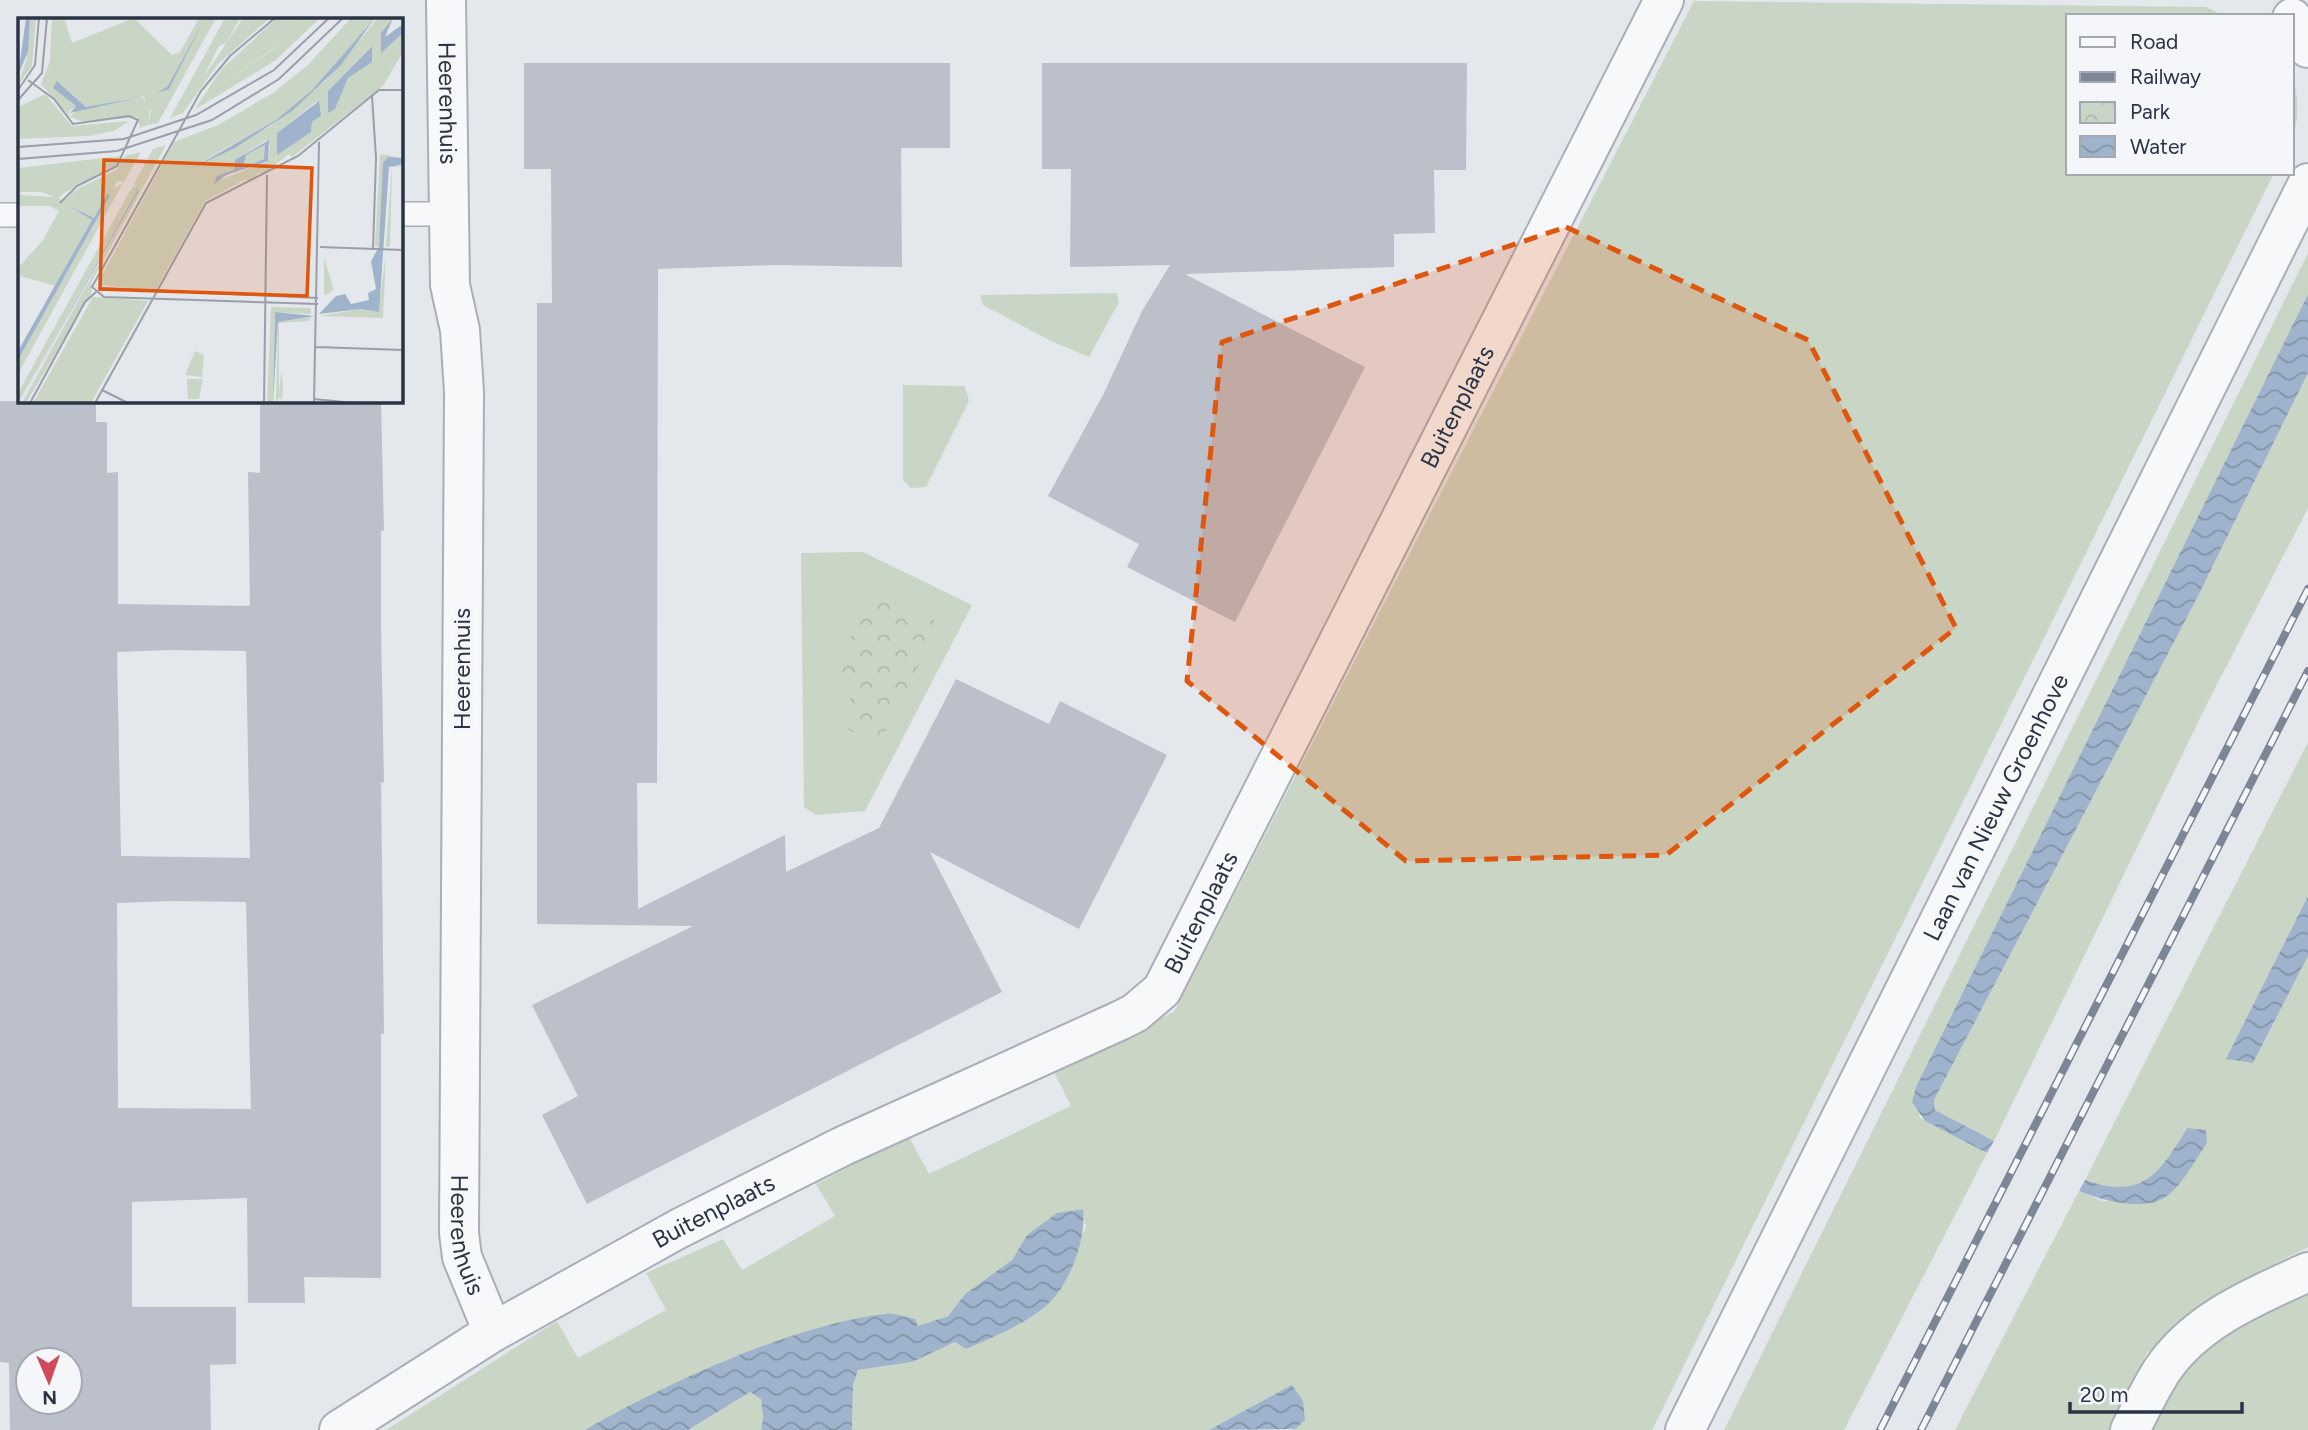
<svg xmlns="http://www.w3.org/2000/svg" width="2308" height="1430" font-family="Figtree,sans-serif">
<defs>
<pattern id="park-crowns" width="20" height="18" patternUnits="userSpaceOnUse" patternTransform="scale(1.75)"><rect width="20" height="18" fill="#c9d6c5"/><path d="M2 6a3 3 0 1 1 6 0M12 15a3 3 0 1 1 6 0" fill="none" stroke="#adb8ab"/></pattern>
<pattern id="water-waves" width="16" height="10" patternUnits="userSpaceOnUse" patternTransform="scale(1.75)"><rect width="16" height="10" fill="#9fb4cc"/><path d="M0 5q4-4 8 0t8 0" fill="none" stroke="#8293a7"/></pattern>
</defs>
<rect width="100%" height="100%" fill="#e4e7ec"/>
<g fill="#c9d6c5">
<polygon points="1694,1 2206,7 2224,16 2068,16 2068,173 2274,173 1652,1430 1293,1430 1292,1386 1209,1430 852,1430 853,1385 858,1370 912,1362 955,1342 966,1349 1003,1332 1049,1303 1086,1227 1082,1209 1057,1214 1027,1235 1012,1260 965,1294 948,1316 918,1326 886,1313 820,1329 724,1361 585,1430 386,1430 557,1321 578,1358 666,1310 646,1273 723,1239 742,1270 835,1216 816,1184 908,1135 929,1174 1071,1106 1053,1070 1174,1012"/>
<path d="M2292,75C2298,92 2300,121 2292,137Z"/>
<polygon points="2308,253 2308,294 1916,1087 1920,1118 1987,1153 1844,1430 1724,1430"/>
<polygon points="1117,293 1119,302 1089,357 1053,342 983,305 980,295"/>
<polygon points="2308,373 2308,508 2208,702 1994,1141 1935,1110 1934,1100 2195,602"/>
<polygon points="903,385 965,386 969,401 926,487 911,488 903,480"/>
<polygon points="863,552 972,605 865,811 816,815 804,807 801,553"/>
<path d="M2308,742V896L2227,1059L2253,1063L2308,956V1247C2252,1274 2196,1308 2155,1354L2148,1351L2109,1430H1955L2079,1191L2102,1201H2159L2202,1130L2187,1128C2159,1174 2143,1200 2085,1180Z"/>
<polygon points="2308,1285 2308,1430 2149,1430 2177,1379 2212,1342"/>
<polygon points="750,1392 761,1399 763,1418 761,1430 688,1430"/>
</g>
<polygon fill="url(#park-crowns)" points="875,590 940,623 879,745 837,724 858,683 834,670"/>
<g fill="url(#water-waves)">
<polygon points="2308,294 2308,373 2195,602 1934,1100 1935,1110 1994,1141 1987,1153 1925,1121 1912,1102 1916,1087"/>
<polygon points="2308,896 2308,956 2253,1063 2226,1059"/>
<path d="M2187,1128L2206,1130L2207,1143C2195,1160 2179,1193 2158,1201C2135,1209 2100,1200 2079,1191L2085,1180C2143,1200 2159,1174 2187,1128Z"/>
<path d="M1083,1209C1087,1237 1070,1284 1048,1304C1026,1324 993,1337 966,1349L955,1342L912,1362L858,1370L853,1385L852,1430H761L763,1418L761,1399L750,1392L688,1430H585C665,1384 792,1325 884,1314C893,1312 905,1317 915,1319L918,1326L948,1316L965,1294L1012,1260L1027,1235L1057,1213Z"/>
<polygon points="1292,1385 1303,1401 1305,1420 1295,1429 1209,1430"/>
</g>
<g fill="#bbc0ca" fill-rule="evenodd">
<polygon points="524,63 950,63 950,148 901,148 902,267 773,265 658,269 657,783 637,783 638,909 785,835 786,872 879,828 956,679 1049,724 1060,701 1167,755 1079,929 930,852 1002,992 587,1204 542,1115 578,1096 532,1005 693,926 537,924 537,303 552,303 551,169 524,169"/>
<polygon points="1042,63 1467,63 1466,170 1434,170 1435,233 1394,234 1394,267 1185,274 1365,367 1235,622 1127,567 1139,544 1048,496 1103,395 1142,311 1170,265 1070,267 1071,169 1042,169"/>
<path d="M0,401H96V422H107V473L118,472V604L250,606L248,472L260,473V401H381L384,531H381V627L384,783L381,782L384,1034H381V1278L304,1277L305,1303H248L247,1198L132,1202V1307H236V1364L210,1365L211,1430H10L9,1363L0,1362ZM170,650L246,651L250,858L121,856L117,652ZM171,901L246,902L251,1109L118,1108L117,903ZM28,1360H70V1402H28Z"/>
</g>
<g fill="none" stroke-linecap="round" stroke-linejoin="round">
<defs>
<g id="service">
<polyline points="401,214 449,214"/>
<polyline points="0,215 19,215"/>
</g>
<g id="minor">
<path id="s1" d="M446,0L450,285L460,330L464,392L459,1233L462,1257L493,1332"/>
<path id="s2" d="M339,1430L493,1332L678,1229L843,1146L1119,1021L1135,1013L1162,990L1664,0"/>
<path d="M2130,1430C2140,1411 2149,1391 2161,1372C2194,1321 2255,1296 2308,1272"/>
</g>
<g id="tertiary">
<polyline points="2292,18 2308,48"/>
<path id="s3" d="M1685,1430L2308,183"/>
</g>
</defs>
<use href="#service" stroke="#a9aeb7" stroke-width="26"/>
<use href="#minor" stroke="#a9aeb7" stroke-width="42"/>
<use href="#tertiary" stroke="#a9aeb7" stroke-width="42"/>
<use href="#service" stroke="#f7f8fa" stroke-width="23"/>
<use href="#minor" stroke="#f7f8fa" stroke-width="38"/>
<use href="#tertiary" stroke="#f7f8fa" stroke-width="38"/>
<defs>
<g id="rail">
<polyline points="1880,1430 2308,589"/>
<polyline points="1921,1430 2308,671"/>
</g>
</defs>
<use href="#rail" stroke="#7d8696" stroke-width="8"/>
<use href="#rail" stroke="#f4f6f9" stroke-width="5" stroke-dasharray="16" stroke-linecap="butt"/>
</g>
<path fill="#df570f" fill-opacity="0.2" stroke="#df570f" stroke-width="5" stroke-dasharray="14 9" stroke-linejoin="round" d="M1566,227L1808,340L1956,628L1666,855L1406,861L1187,681L1222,342Z"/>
<g text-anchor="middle" stroke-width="7" stroke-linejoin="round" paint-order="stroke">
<g font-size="24" fill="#2b3445" stroke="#f4f6f9">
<text dy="8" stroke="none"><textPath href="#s1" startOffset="103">Heerenhuis</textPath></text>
<text dy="8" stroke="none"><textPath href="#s2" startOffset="1589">Buitenplaats</textPath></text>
<text transform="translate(462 669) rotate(-90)" y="8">Heerenhuis</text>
<text dy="8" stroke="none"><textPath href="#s3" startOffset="696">Laan van Nieuw Groenhove</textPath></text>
<text dy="8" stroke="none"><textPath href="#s2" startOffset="1022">Buitenplaats</textPath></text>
<text dy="8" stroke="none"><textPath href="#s2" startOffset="434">Buitenplaats</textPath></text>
<text dy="8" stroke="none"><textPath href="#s1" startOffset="1237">Heerenhuis</textPath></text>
</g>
</g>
<g transform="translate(18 18)">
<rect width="385" height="385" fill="#e4e7ec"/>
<path d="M12,0H18L14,48L0,67L9,40ZM34,0H46L54,25L116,0L154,37L162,34L181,0H198L140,105L130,107L133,93L125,78L68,89L42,65L35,70L58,88L51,93L52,99L23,66L32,43ZM207,0H222L208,25L201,28L185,60L225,0H252L200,46L165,95L152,100ZM259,0H286L246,31L206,49ZM333,0H357L294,72L258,102L176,148L250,110L308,62L360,0H373L363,34L385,15V34L365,68L274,139L271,136L243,158L241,154L235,162H226L187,183L137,273L84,267L83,259L156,124L200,107L255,75L290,47ZM353,28L354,41L330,60L310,95V73ZM299,83L302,99L294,104L293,114L259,136V115ZM248,122L252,128L250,143L202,162L216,152L218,142ZM264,24L199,70L188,85L177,91L200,56L207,59ZM148,127L74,263L73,276L8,385H4L120,174L116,166L135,131ZM248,127L246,141L225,150L228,137ZM123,134L106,164L99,163L96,170L105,165L0,356V342L92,176L76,200L50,189L74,202L38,268L2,258L0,250L25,222L41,193L32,188H0V177L37,179L23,174H0V150L103,138L98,147L46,175L41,180L45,184L59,171L98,152L107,138ZM362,136L385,140L370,139L361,229L357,228ZM374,146L385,148L374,149L372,228L368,229ZM114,169L119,173L0,385V375ZM368,235L365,300L301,298L342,291L360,294ZM306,240L316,272L308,277L306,276ZM75,279L130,283L73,385H15ZM253,289L293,290V296L257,294L255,385H249ZM293,299L291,303L261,305V378L263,354L265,365L264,382L261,379L258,385L260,304ZM177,333L186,337L184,359L167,357ZM185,361L181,381H170L169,361Z" fill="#c9d6c5" fill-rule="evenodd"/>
<path d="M286,0H302L258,42L188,85L199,70L264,25L207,59L200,56L206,49L246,31ZM27,76L54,108L112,103L96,113L70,118L0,121V89ZM122,77L132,88L130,107L122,110L119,99L66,104L52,99L58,93L124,79L69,89L73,86Z" fill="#c9d6c5"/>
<path d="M8,0H12L10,34L0,57ZM187,0L151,71L139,75L150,68ZM357,0L323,47L274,93L217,130L177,149L258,102L294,72ZM375,0L367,19L385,6V15L363,35V15ZM354,28V44L330,60L317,91L310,95V73ZM39,63L68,89L124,79L52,95L58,88L35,70ZM301,83L303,98L294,104L293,114L259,137V115ZM251,122L250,143L208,157L196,166L199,158L216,152L217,142ZM247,127L246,141L225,150L228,137ZM370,139L385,140V146L371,149L361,294L342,291L301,296L318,278L327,276L333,286L351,282L350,275L358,271L353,243L361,229L365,145ZM114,168L120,172V174L1,385L119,173ZM90,175L91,179L0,342V333L74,202L50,188L76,200ZM257,294L297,298L260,304L255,385Z" fill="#9fb4cc" fill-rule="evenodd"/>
<path fill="none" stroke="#9a9fa9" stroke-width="2" d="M257,0L212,38L183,73L74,269L86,279L300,286M10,62L36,81L55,106L111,98L120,102L99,148L59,168L42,185M0,72L17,47L21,0M354,78L358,140L355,231M0,82L24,55L29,0M0,129L106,121L178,97L256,52L311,0M0,141L99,133L194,102L261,61L325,0M302,229L385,232M83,270L300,280M298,329L385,332M84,372L110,385M296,381L336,385M12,385L67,284L78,274M77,385L188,185L280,138L361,72H385M246,385L249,157M296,385L301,124"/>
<path fill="#df570f" fill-opacity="0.15" stroke="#df570f" stroke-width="3.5" d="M86,142L294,150L289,278L82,271Z"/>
<rect width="385" height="385" fill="none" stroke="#2b3445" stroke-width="3.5"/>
</g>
<rect x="2066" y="14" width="228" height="161" fill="#f4f6f9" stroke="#a4a8b1" stroke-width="2"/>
<rect x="2080" y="37" width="35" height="10" fill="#f7f8fa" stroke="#a4a8b1" stroke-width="2"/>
<text x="2130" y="49" font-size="21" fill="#2b3445">Road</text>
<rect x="2080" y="72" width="35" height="10" fill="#7d8696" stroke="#a4a8b1" stroke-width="2"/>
<text x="2130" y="84" font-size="21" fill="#2b3445">Railway</text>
<rect x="2080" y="102" width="35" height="21" fill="url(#park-crowns)" stroke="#a4a8b1" stroke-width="2"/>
<text x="2130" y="119" font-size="21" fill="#2b3445">Park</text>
<rect x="2080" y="136" width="35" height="21" fill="url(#water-waves)" stroke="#a4a8b1" stroke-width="2"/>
<text x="2130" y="154" font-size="21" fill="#2b3445">Water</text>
<g transform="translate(49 1381) rotate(178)"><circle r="33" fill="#f4f6f9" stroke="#a4a8b1" stroke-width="2"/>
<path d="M0-5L12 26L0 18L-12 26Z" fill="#d1495b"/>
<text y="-10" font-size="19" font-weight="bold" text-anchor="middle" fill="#2b3445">N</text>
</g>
<path d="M2070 1402v10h172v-10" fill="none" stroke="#2b3445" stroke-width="3.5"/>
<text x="2080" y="1402" font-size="21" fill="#2b3445" stroke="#f4f6f9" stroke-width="5" paint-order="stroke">20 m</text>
</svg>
